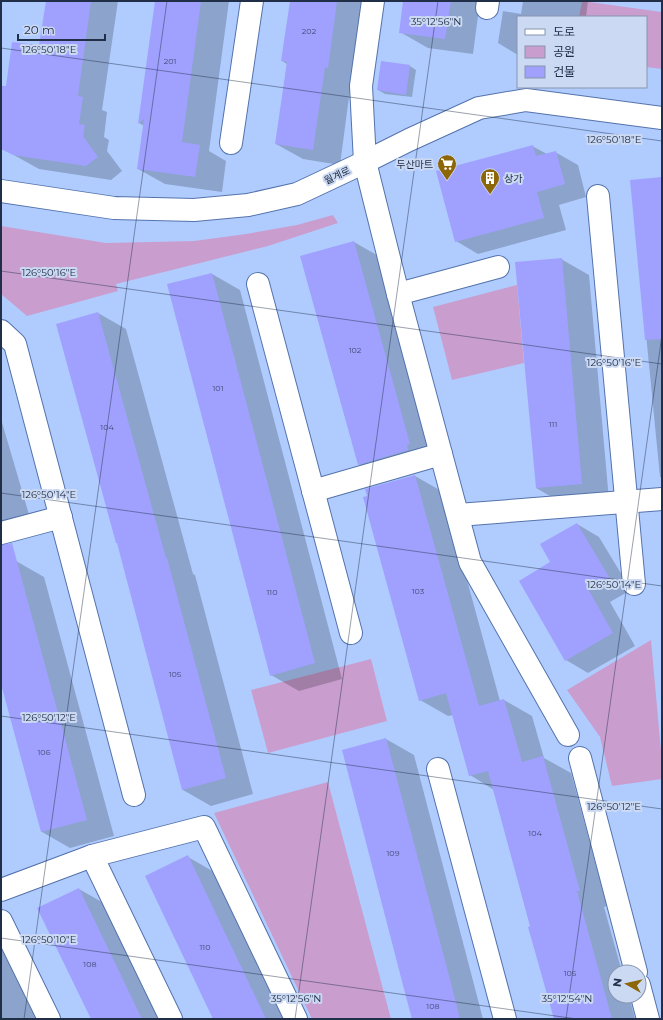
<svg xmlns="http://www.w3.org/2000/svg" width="663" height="1020" font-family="Montserrat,'Noto Sans KR',sans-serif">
<rect width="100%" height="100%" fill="#b0ccff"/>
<g fill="#c99ecf">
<polygon points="582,1 662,12 662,69 646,67 646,17 579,17"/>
<polygon points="333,215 338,223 268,246 116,284 118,291 27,316 1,294 1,226 106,243 194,241 246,234 297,225"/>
<polygon points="517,285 524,363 452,380 433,307"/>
<polygon points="651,640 662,762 662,779 612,786 600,737 567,690"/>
<polygon points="371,659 387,721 268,753 251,690"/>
<polygon points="328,782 391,1019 312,1019 214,813"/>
</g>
<g fill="#0003">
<polygon points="47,1 118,1 102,110 107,112 104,137 109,140 107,151 122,171 111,180 39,169 1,148 1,87 6,87 40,46"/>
<polygon points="156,1 229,1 209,151 226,161 222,192 165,184 138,169 144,126 139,123"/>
<polygon points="291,1 366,1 351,82 340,165 303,159 276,144 287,64 282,61"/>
<polygon points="404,1 480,1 473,54 428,48 400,32"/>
<polygon points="523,1 588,1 586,17 518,17 518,55 498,43 503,11 521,14"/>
<polygon points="410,66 416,70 412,97 385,94 378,90"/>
<polygon points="532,146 547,154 555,152 578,165 586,197 559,205 566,230 478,254 456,241"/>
<polygon points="662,178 662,478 660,477 631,181"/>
<polygon points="354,242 382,258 437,460 387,480 359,464"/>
<polygon points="561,259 589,275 609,500 564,504 536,488"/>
<polygon points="212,274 240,290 342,679 299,691 271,675"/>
<polygon points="98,313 126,329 193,574 195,575 253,794 211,806 183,790"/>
<polygon points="1,419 30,518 1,526"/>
<polygon points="415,476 443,492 500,701 504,700 532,716 544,758 571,773 607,906 604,907 622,972 615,972 615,996 629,996 635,1019 555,1019 494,790 470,775 453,715 448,716 420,700"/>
<polygon points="577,524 599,537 631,590 610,602 635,646 588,673 566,660 552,563"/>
<polygon points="16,561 44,577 114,836 70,848 42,832 1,680 1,565"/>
<polygon points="386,739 414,755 483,1019 414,1019"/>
<polygon points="188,857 216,873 286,1019 214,1019"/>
<polygon points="79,889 107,905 162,1019 92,1019"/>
<polygon points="1,948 5,950 38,1019 1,1019"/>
</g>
<g fill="#a0a1fe">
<polygon points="46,1 91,1 78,96 83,97 79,124 85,125 83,136 98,157 86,166 13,155 1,149 1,86 6,86 12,42 39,45"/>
<polygon points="155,1 201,1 182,142 200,145 195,177 137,169 144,119 138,124"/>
<polygon points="290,1 337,1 328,68 325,67 313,150 275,144 287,62 281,61"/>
<polygon points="403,1 451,1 445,39 399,33"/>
<polygon points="381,61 410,65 406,95 377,90"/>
<polygon points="533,145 536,156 556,151 565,184 537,192 544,218 455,242 436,171"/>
<polygon points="662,177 662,339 645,340 630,180"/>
<polygon points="354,241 410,444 407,445 408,450 358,465 300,256"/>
<polygon points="562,258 582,484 536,488 515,262"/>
<polygon points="212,273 315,663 270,676 167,284"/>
<polygon points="98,312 166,558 167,558 226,778 182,790 117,543 116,543 56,324"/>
<polygon points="415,475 479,706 504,699 522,762 543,756 580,891 577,891 612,1019 554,1019 528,927 530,926 488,771 469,776 446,693 419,701 363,497 367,496 365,489"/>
<polygon points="577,523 609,577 588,589 613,633 565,661 519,581 550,562 540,544"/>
<polygon points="12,543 87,820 41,832 1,684 1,545"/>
<polygon points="386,738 451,983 460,1019 412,1019 405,993 342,750"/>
<polygon points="188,855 266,1019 213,1019 145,876"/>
<polygon points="79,888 142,1019 91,1019 37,908"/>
</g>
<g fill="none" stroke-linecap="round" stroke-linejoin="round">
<defs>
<g id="minor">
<polyline points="373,1 361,86 365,162 398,294 470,562 568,735"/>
<polyline points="487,8 488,1"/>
<polyline points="231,143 252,1"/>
<polyline points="1,191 114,208 194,210 248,205 297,194 365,162 409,140 479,108 526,100 662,118"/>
<polyline points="598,196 634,584"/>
<polyline points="258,284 351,633"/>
<polyline points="398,294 498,267"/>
<polyline points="1,331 15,344 134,795"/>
<polyline points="313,491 441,454"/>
<polyline points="458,515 662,499"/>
<polyline points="1,533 61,517"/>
<polyline points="580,758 636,972"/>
<polyline points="438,769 505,1019"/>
<polyline points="92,856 171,1019"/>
<polyline points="1,890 92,856 204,827 296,1019"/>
<polyline points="1,921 49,1019"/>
<polyline points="639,985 648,1019"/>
</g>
</defs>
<use href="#minor" stroke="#5473ac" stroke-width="24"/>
<use href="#minor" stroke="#fff" stroke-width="22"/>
</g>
<path fill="none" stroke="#212e47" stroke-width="1" stroke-opacity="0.45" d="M1,48L662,141M1,271L662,364M1,493L662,586M1,716L662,809M1,938L577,1019M24,1019L167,1M295,1019L438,1M566,1019L662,335"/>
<defs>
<symbol id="supermarket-pin" viewBox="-11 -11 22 30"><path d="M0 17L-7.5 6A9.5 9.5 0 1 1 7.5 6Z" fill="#8c6607" stroke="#cbd9f3"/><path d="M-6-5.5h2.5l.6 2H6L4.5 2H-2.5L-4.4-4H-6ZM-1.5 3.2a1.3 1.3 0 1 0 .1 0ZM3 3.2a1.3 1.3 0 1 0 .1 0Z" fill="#fff"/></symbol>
<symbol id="building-pin" viewBox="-11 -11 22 30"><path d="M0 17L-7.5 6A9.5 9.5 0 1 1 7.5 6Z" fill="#8c6607" stroke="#cbd9f3"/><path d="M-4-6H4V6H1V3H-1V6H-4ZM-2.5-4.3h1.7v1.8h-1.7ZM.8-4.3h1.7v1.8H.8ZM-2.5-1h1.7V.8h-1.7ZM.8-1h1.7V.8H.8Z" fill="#fff"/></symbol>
</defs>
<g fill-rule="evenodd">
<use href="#supermarket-pin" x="436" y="153" width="22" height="30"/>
<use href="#building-pin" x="479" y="167" width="22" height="30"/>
</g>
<g text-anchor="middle" stroke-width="4" stroke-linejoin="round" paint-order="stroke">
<g font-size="8" fill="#414b75">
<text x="309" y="34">202</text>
<text x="170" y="64">201</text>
<text x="355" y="353">102</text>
<text x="218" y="391">101</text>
<text x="553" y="427">111</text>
<text x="107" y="430">104</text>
<text x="418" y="594">103</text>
<text x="272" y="595">110</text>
<text x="175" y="677">105</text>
<text x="44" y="755">106</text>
<text x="535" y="836">104</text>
<text x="393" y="856">109</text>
<text x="205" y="950">110</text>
<text x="90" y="967">108</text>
<text x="570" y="976">105</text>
<text x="433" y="1009">108</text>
</g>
<g font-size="10" fill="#212e47" stroke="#cbd9f3" text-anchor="end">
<text x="433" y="168">두산마트</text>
<text x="504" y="182" text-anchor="start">상가</text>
</g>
<g font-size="10" fill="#212e47" stroke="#cbd9f3">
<text transform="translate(337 175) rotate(-25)" y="4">월계로</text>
</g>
</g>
<g font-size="10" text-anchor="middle" fill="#212e47" stroke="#cbd9f3" stroke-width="4" stroke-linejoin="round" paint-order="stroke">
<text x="436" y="25">35°12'56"N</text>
<text x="49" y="53">126°50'18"E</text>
<text x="614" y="143">126°50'18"E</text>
<text x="49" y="276">126°50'16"E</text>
<text x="614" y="366">126°50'16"E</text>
<text x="49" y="498">126°50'14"E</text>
<text x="614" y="588">126°50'14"E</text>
<text x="49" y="721">126°50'12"E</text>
<text x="614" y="810">126°50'12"E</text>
<text x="49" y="943">126°50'10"E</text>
<text x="296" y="1002">35°12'56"N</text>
<text x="567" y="1002">35°12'54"N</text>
</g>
<rect width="663" height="1020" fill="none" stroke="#212e47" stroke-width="4"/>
<rect x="517" y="16" width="130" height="72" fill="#cbd9f3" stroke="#8795ae"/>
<rect x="525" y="29" width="20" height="6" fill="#ffffff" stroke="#8795ae"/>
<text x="553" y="36" font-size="12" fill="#212e47">도로</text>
<rect x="525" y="46" width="20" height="12" fill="#c99ecf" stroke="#8795ae"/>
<text x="553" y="56" font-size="12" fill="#212e47">공원</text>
<rect x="525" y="66" width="20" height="12" fill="#a0a1fe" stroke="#8795ae"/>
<text x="553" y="76" font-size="12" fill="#212e47">건물</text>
<g transform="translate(627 984) rotate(278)"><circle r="19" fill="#cbd9f3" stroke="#8795ae"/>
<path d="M0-3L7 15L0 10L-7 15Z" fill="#8c6607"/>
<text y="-6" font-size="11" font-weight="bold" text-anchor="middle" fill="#212e47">N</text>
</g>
<path d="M18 34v6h87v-6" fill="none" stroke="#212e47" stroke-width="2"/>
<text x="24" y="34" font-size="12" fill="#212e47" stroke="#cbd9f3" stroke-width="3" paint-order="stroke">20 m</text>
</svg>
